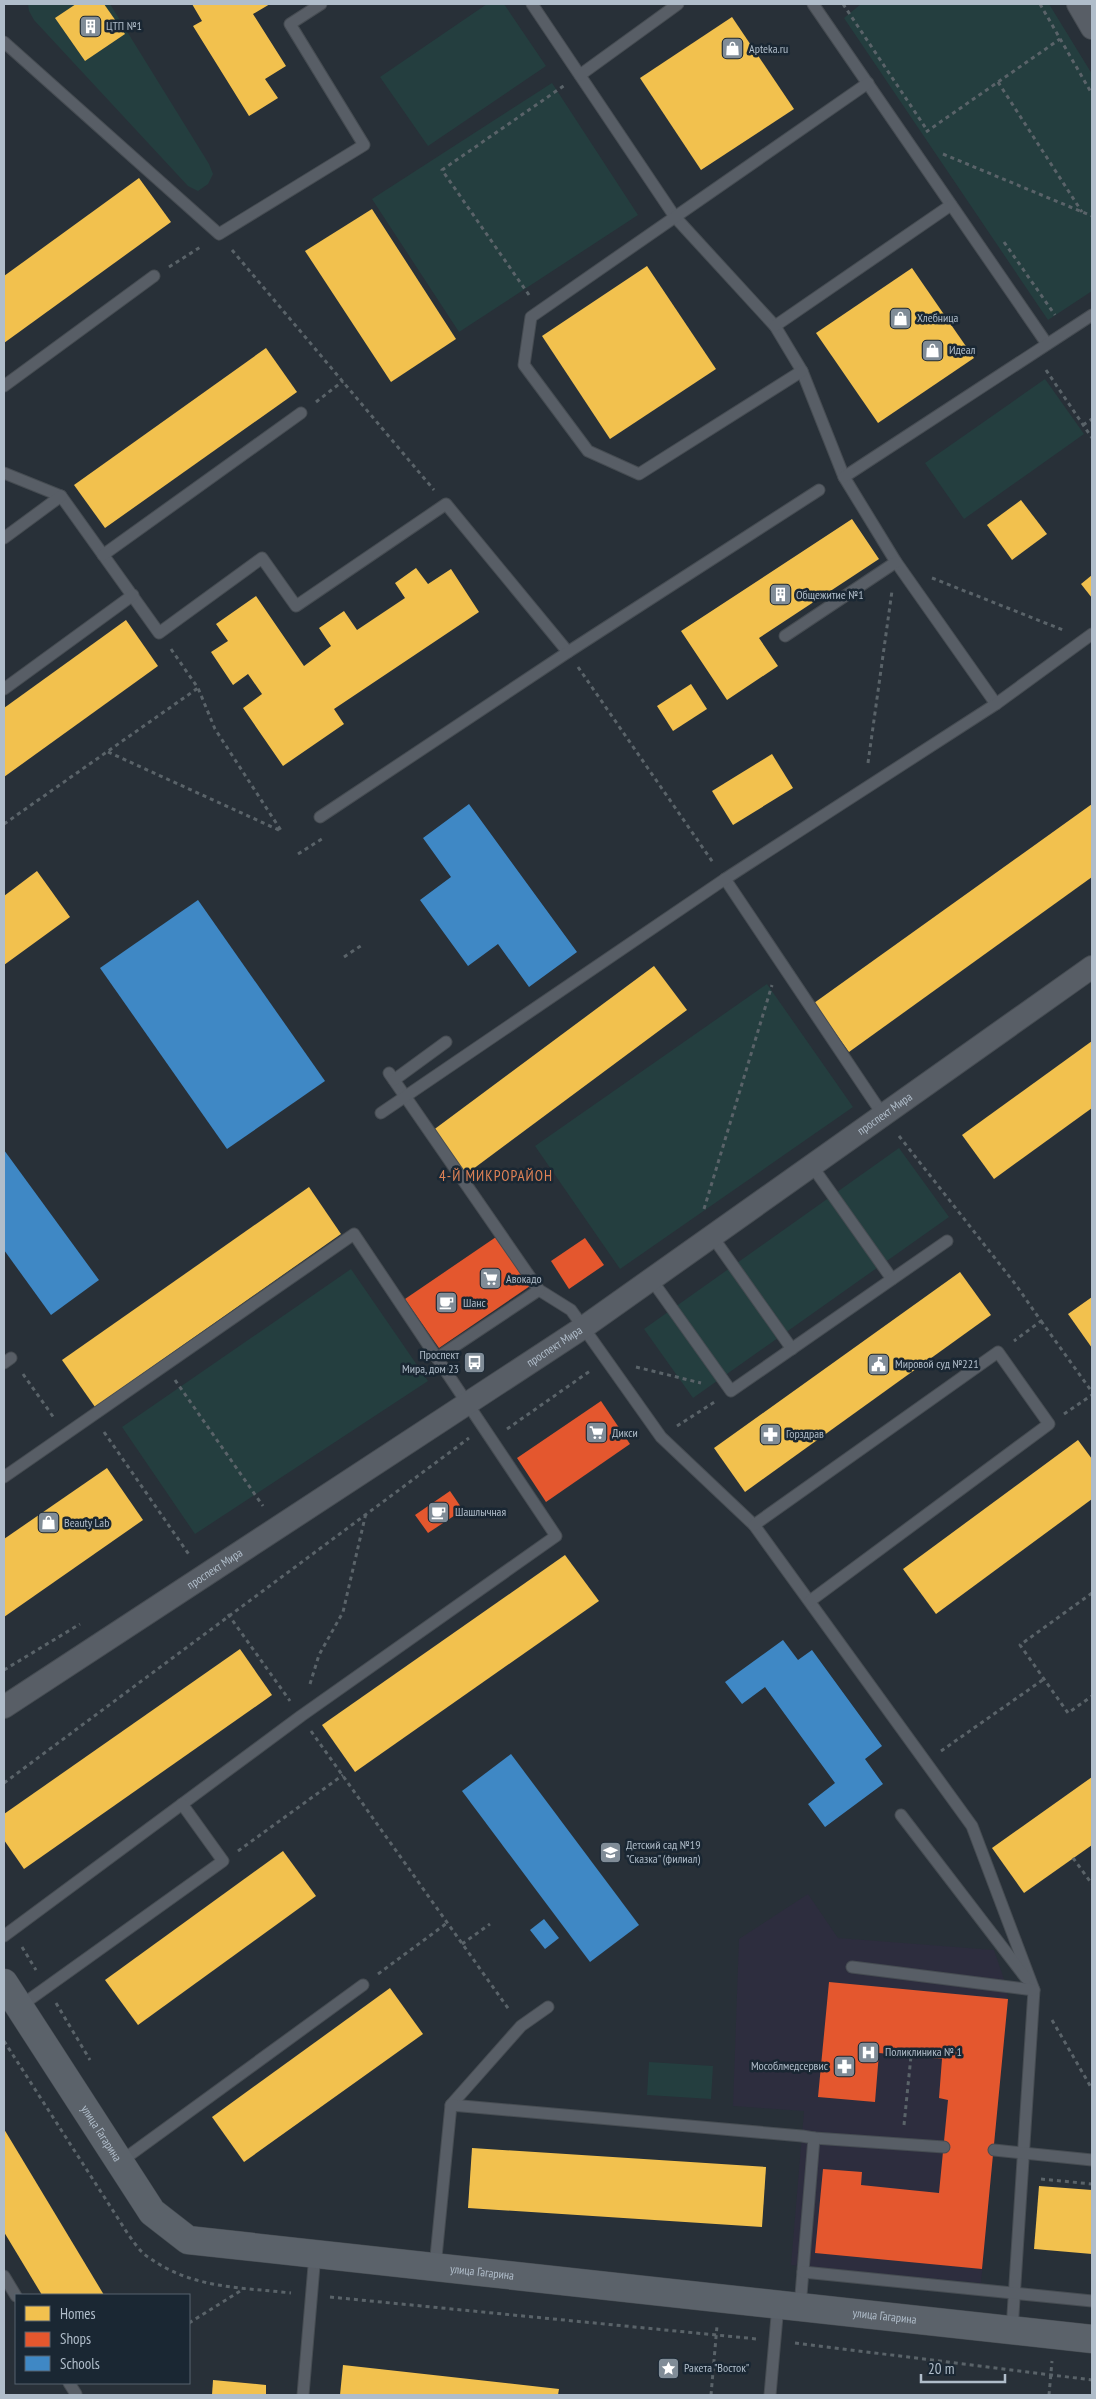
<svg xmlns="http://www.w3.org/2000/svg" width="1096" height="2399" font-family="'PT Sans Narrow',sans-serif">
<rect width="100%" height="100%" fill="#283038"/>
<polygon fill="#2d2d3e" points="808,1894 838,1938 994,1950 1006,1985 1008,1999 981,2283 791,2265 804,2111 733,2106 739,1939"/>
<g fill="#243e3f">
<polygon points="28,4 110,4 209,164 213,174 208,184 198,191 188,186 34,20 29,11"/>
<polygon points="487,4 504,4 546,66 428,146 380,77"/>
<polygon points="861,4 1049,4 1092,74 1092,291 1048,320 844,18"/>
<polygon points="552,83 638,215 459,332 372,199"/>
<polygon points="1045,379 1084,434 964,519 925,463"/>
<polygon points="767,984 853,1107 620,1269 535,1146"/>
<polygon points="899,1148 949,1217 693,1398 644,1329"/>
<polygon points="351,1269 428,1381 195,1534 122,1427"/>
<polygon points="649,2062 713,2066 711,2099 647,2095"/>
</g>
<g fill="#f2c14e">
<polygon points="76,4 104,4 125,34 85,61 55,18"/>
<polygon points="192,4 270,4 253,14 286,66 265,79 278,98 249,116 193,26 202,21"/>
<polygon points="732,17 794,109 701,170 640,78"/>
<polygon points="139,178 171,222 4,343 4,276"/>
<polygon points="372,209 456,339 391,382 305,251"/>
<polygon points="647,266 716,369 610,439 542,336"/>
<polygon points="912,268 974,358 878,423 816,333"/>
<polygon points="266,348 297,392 105,528 74,485"/>
<polygon points="1021,500 1047,534 1012,560 987,525"/>
<polygon points="852,519 879,559 759,638 778,666 727,700 681,631"/>
<polygon points="416,568 428,584 451,569 479,612 334,709 344,724 283,766 243,708 262,694 248,674 233,685 211,652 228,641 216,624 256,596 304,666 331,646 319,628 344,611 357,630 405,598 395,583"/>
<polygon points="1092,575 1092,598 1081,584"/>
<polygon points="126,620 158,666 4,777 4,708"/>
<polygon points="691,684 707,709 673,731 657,706"/>
<polygon points="772,754 793,788 733,825 712,791"/>
<polygon points="1092,804 1092,877 849,1052 814,1003"/>
<polygon points="37,871 70,917 4,965 4,896"/>
<polygon points="654,966 687,1010 465,1175 432,1131"/>
<polygon points="1092,1041 1092,1108 994,1179 962,1135"/>
<polygon points="309,1187 341,1234 95,1407 62,1360"/>
<polygon points="960,1272 991,1315 745,1492 714,1448"/>
<polygon points="1092,1297 1092,1348 1068,1314"/>
<polygon points="1078,1440 1092,1459 1092,1499 936,1614 903,1569"/>
<polygon points="107,1468 143,1520 4,1617 4,1539"/>
<polygon points="565,1555 599,1601 355,1772 322,1725"/>
<polygon points="240,1649 272,1695 24,1869 4,1840 4,1814"/>
<polygon points="1092,1777 1092,1845 1024,1893 992,1848"/>
<polygon points="283,1851 316,1896 138,2025 105,1980"/>
<polygon points="390,1988 423,2034 244,2162 212,2117"/>
<polygon points="4,2129 104,2295 42,2295 4,2232"/>
<polygon points="472,2148 766,2167 762,2227 468,2208"/>
<polygon points="1039,2186 1092,2190 1092,2254 1034,2249"/>
<polygon points="343,2365 559,2389 558,2395 340,2395"/>
<polygon points="213,2380 266,2385 266,2395 212,2395"/>
</g>
<g fill="#e4572e">
<polygon points="496,1237 530,1286 439,1348 405,1299"/>
<polygon points="585,1238 604,1265 569,1289 551,1261"/>
<polygon points="601,1401 630,1444 546,1502 517,1458"/>
<polygon points="450,1491 463,1510 428,1533 415,1515"/>
<polygon points="829,1982 1008,1999 982,2269 815,2253 823,2169 862,2172 861,2185 939,2193 948,2100 939,2098 942,2059 879,2053 875,2102 818,2097"/>
</g>
<g fill="#3f88c5">
<polygon points="469,804 577,952 529,987 498,944 468,966 420,900 451,877 423,838"/>
<polygon points="198,900 325,1081 227,1149 100,968"/>
<polygon points="4,1150 99,1280 51,1315 4,1250"/>
<polygon points="783,1640 798,1660 812,1650 882,1746 865,1759 883,1784 825,1827 808,1804 835,1783 765,1687 742,1704 725,1682"/>
<polygon points="511,1754 639,1925 590,1962 462,1791"/>
<polygon points="544,1919 559,1938 545,1949 530,1930"/>
</g>
<g fill="none" stroke-linecap="round" stroke-linejoin="round">
<defs>
<g id="lane">
<polyline points="532,4 675,217 775,326 802,371 844,477 896,562 996,704"/>
<polyline points="813,4 1047,344"/>
<polyline points="4,42 219,234 364,145 290,24 321,4"/>
<polyline points="580,75 678,4"/>
<polyline points="775,326 951,205"/>
<polyline points="802,371 639,474 588,451 524,365 531,317 868,83"/>
<polyline points="4,386 154,276"/>
<polyline points="4,473 61,496 159,633 262,558 296,606 446,504 568,652"/>
<polyline points="844,477 1092,315"/>
<polyline points="4,538 61,496"/>
<polyline points="103,555 301,413"/>
<polyline points="785,636 896,562"/>
<polyline points="4,689 133,595"/>
<polyline points="320,817 568,652 819,490"/>
<polyline points="725,879 883,1115"/>
<polyline points="389,1073 539,1290 571,1310 661,1437 754,1525 972,1826 1034,1990 1012,2330"/>
<polyline points="394,1080 446,1042"/>
<polyline points="381,1113 725,879 996,704 1092,634"/>
<polyline points="812,1166 892,1279"/>
<polyline points="712,1236 792,1349"/>
<polyline points="651,1279 731,1391 947,1241"/>
<polyline points="437,1358 539,1290"/>
<polyline points="4,1363 11,1358"/>
<polyline points="4,1477 354,1234 556,1536 301,1716 4,1936"/>
<polyline points="754,1525 998,1352 1049,1424 810,1601"/>
<polyline points="901,1815 1026,1978"/>
<polyline points="852,1967 1034,1990"/>
<polyline points="19,2007 223,1861 182,1804"/>
<polyline points="451,2105 521,2026 548,2007"/>
<polyline points="814,2138 944,2147"/>
<polyline points="994,2150 1092,2160"/>
<polyline points="120,2162 363,1985"/>
<polyline points="435,2267 451,2105 802,2136 814,2138 800,2307"/>
<polyline points="803,2272 1092,2301"/>
<polyline points="4,2276 16,2296"/>
<polyline points="69,2383 76,2394"/>
<polyline points="303,2395 315,2254"/>
<polyline points="770,2395 778,2305"/>
</g>
<g id="street">
<polyline points="1078,4 1092,28"/>
<path id="s1" d="M4,1707L584,1327L1092,967"/>
</g>
<g id="secondary">
<path id="s2" d="M4,1983L152,2212L188,2240L1092,2339"/>
</g>
</defs>
<use href="#lane" stroke="#464c52" stroke-width="13"/>
<use href="#street" stroke="#464c52" stroke-width="24"/>
<use href="#secondary" stroke="#464c52" stroke-width="29"/>
<g stroke="#5a6369" stroke-width="3" stroke-dasharray="4 4" stroke-linecap="butt">
<polyline points="843,4 927,130"/>
<polyline points="1040,4 1092,94"/>
<polyline points="998,82 1082,212"/>
<polyline points="926,132 1060,39"/>
<polyline points="943,154 1092,216"/>
<polyline points="1004,242 1055,315"/>
<polyline points="232,250 434,490"/>
<polyline points="169,267 202,246"/>
<polyline points="529,295 442,170 565,85"/>
<polyline points="1046,370 1092,438"/>
<polyline points="316,402 343,381"/>
<polyline points="1083,425 1092,419"/>
<polyline points="932,578 1063,630"/>
<polyline points="171,649 198,688 215,729 282,832"/>
<polyline points="578,667 714,864"/>
<polyline points="108,752 281,831"/>
<polyline points="868,763 892,591"/>
<polyline points="4,824 198,688"/>
<polyline points="298,854 325,837"/>
<polyline points="344,957 362,945"/>
<polyline points="899,1136 1016,1285 1041,1321 1014,1341"/>
<polyline points="704,1209 772,985"/>
<polyline points="1041,1321 1092,1392"/>
<polyline points="636,1367 701,1383"/>
<polyline points="23,1374 54,1418"/>
<polyline points="175,1380 263,1506"/>
<polyline points="1064,1414 1092,1395"/>
<polyline points="677,1426 716,1401"/>
<polyline points="507,1429 590,1371"/>
<polyline points="104,1432 190,1556"/>
<polyline points="1092,1593 1020,1645 1068,1713 1092,1696"/>
<polyline points="228,1614 290,1701"/>
<polyline points="4,1670 80,1624"/>
<polyline points="310,1684 319,1655 343,1612 366,1513"/>
<polyline points="311,1731 510,2011"/>
<polyline points="941,1751 1044,1679"/>
<polyline points="4,1783 469,1438"/>
<polyline points="238,1851 343,1775"/>
<polyline points="1073,1858 1092,1884"/>
<polyline points="462,1944 490,1924"/>
<polyline points="22,1947 36,1970"/>
<polyline points="378,1974 447,1923"/>
<polyline points="56,2003 90,2060"/>
<polyline points="1052,2020 1092,2089"/>
<path d="M4,2041L128,2234C134,2242 140,2252 148,2257C193,2289 239,2287 291,2293"/>
<polyline points="904,2125 911,2056"/>
<polyline points="1041,2179 1092,2184"/>
<polyline points="330,2297 757,2339"/>
<polyline points="189,2323 245,2288"/>
<polyline points="795,2343 1092,2380"/>
<polyline points="711,2395 717,2326"/>
<polyline points="1049,2395 1052,2361"/>
</g>
<use href="#lane" stroke="#585e66" stroke-width="11"/>
<use href="#street" stroke="#585e66" stroke-width="22"/>
<use href="#secondary" stroke="#5b626a" stroke-width="28"/>
</g>
<defs>
<symbol id="building-square" viewBox="-11 -11 22 22"><rect x="-9" y="-9" width="18" height="18" rx="4" fill="#808c97" stroke="#1a2733"/><path d="M-4-6H4V6H1V3H-1V6H-4ZM-2.5-4.3h1.7v1.8h-1.7ZM.8-4.3h1.7v1.8H.8ZM-2.5-1h1.7V.8h-1.7ZM.8-1h1.7V.8H.8Z" fill="#fff"/></symbol>
<symbol id="shop-square" viewBox="-11 -11 22 22"><rect x="-9" y="-9" width="18" height="18" rx="4" fill="#808c97" stroke="#1a2733"/><path d="M-5-2.5h2.3a2.7 3.5 0 0 1 5.4 0H5L5.5 6h-11ZM-1.5-2.5h3a1.5 2.3 0 0 0-3 0Z" fill="#fff"/></symbol>
<symbol id="supermarket-square" viewBox="-11 -11 22 22"><rect x="-9" y="-9" width="18" height="18" rx="4" fill="#808c97" stroke="#1a2733"/><path d="M-6-5.5h2.5l.6 2H6L4.5 2H-2.5L-4.4-4H-6ZM-1.5 3.2a1.3 1.3 0 1 0 .1 0ZM3 3.2a1.3 1.3 0 1 0 .1 0Z" fill="#fff"/></symbol>
<symbol id="cafe-square" viewBox="-11 -11 22 22"><rect x="-9" y="-9" width="18" height="18" rx="4" fill="#808c97" stroke="#1a2733"/><path d="M-5.5-4.5H6V0H3Q3 3.5 0 3.5H-2.5Q-5.5 3.5-5.5 0ZM3-3.2v2h1.7v-2ZM-6 4.5H4V6H-6Z" fill="#fff"/></symbol>
<symbol id="bus-square" viewBox="-11 -11 22 22"><rect x="-9" y="-9" width="18" height="18" rx="4" fill="#808c97" stroke="#1a2733"/><path d="M-5-6H5V4H4V6H2V4H-2V6H-4V4H-5ZM-3.5-4V0h7V-4ZM-3.5 1.2v1.5H-2V1.2ZM2 1.2v1.5H3.5V1.2Z" fill="#fff"/></symbol>
<symbol id="civic-square" viewBox="-11 -11 22 22"><rect x="-9" y="-9" width="18" height="18" rx="4" fill="#808c97" stroke="#1a2733"/><path d="M-.6-6.5H3V-4.5H.6V-3L4-1V1h2V6H-6V1h2V-1L-.6-3ZM-1.2 2.5V6h2.4V2.5Z" fill="#fff"/></symbol>
<symbol id="pharmacy-square" viewBox="-11 -11 22 22"><rect x="-9" y="-9" width="18" height="18" rx="4" fill="#808c97" stroke="#1a2733"/><path d="M-2-6h4v4h4v4h-4v4h-4v-4h-4v-4h4Z" fill="#fff"/></symbol>
<symbol id="school-square" viewBox="-11 -11 22 22"><rect x="-9" y="-9" width="18" height="18" rx="4" fill="#808c97" stroke="#1a2733"/><path d="M0-5L7-2L0 1L-7-2ZM-4 1L0 2.5L4 1V4Q0 6-4 4Z" fill="#fff"/></symbol>
<symbol id="hospital-square" viewBox="-11 -11 22 22"><rect x="-9" y="-9" width="18" height="18" rx="4" fill="#808c97" stroke="#1a2733"/><path d="M-5-5h3v3.5h4V-5h3V5h-3V1.5h-4V5h-3Z" fill="#fff"/></symbol>
<symbol id="sight-square" viewBox="-11 -11 22 22"><rect x="-9" y="-9" width="18" height="18" rx="4" fill="#808c97" stroke="#1a2733"/><path d="M0-6L1.8-2.2L6-1.7L2.9 1.2L3.7 5.4L0 3.3L-3.7 5.4L-2.9 1.2L-6-1.7L-1.8-2.2Z" fill="#fff"/></symbol>
</defs>
<g fill-rule="evenodd">
<use href="#building-square" x="78" y="14" width="25" height="25"/>
<use href="#shop-square" x="720" y="36" width="25" height="25"/>
<use href="#shop-square" x="888" y="306" width="25" height="25"/>
<use href="#shop-square" x="920" y="338" width="25" height="25"/>
<use href="#building-square" x="768" y="582" width="25" height="25"/>
<use href="#supermarket-square" x="478" y="1266" width="25" height="25"/>
<use href="#cafe-square" x="434" y="1290" width="25" height="25"/>
<use href="#bus-square" x="462" y="1350" width="25" height="25"/>
<use href="#civic-square" x="866" y="1352" width="25" height="25"/>
<use href="#supermarket-square" x="584" y="1420" width="25" height="25"/>
<use href="#pharmacy-square" x="758" y="1422" width="25" height="25"/>
<use href="#cafe-square" x="426" y="1500" width="25" height="25"/>
<use href="#shop-square" x="36" y="1510" width="25" height="25"/>
<use href="#school-square" x="598" y="1840" width="25" height="25"/>
<use href="#hospital-square" x="856" y="2040" width="25" height="25"/>
<use href="#pharmacy-square" x="832" y="2054" width="25" height="25"/>
<use href="#sight-square" x="656" y="2356" width="25" height="25"/>
</g>
<g text-anchor="middle" stroke-width="5" stroke-linejoin="round" paint-order="stroke">
<g font-size="12" fill="#b0bdca" stroke="#1a2733" text-anchor="start">
<text x="106" y="30">ЦТП №1</text>
<text x="749" y="53">Apteka.ru</text>
<text x="917" y="322">Хлебница</text>
<text x="949" y="354">Идеал</text>
<text x="796" y="599">Общежитие №1</text>
<text x="506" y="1283">Авокадо</text>
<text x="463" y="1307">Шанс</text>
<text x="459" y="1359" text-anchor="end">Проспект<tspan x="459" dy="14">Мира, дом 23</tspan></text>
<text x="895" y="1368">Мировой суд №221</text>
<text x="612" y="1437">Дикси</text>
<text x="786" y="1438">Горздрав</text>
<text x="455" y="1516">Шашлычная</text>
<text x="64" y="1527">Beauty Lab</text>
<text x="626" y="1849">Детский сад №19<tspan x="626" dy="14">"Сказка" (филиал)</tspan></text>
<text x="885" y="2056">Поликлиника № 1</text>
<text x="828" y="2070" text-anchor="end">Мособлмедсервис</text>
<text x="684" y="2372">Ракета "Восток"</text>
</g>
<g font-size="12" fill="#b0bdca" stroke="#1a2733">
<text dy="4" stroke="none"><textPath href="#s1" startOffset="1062">проспект Мира</textPath></text>
<text dy="4" stroke="none"><textPath href="#s1" startOffset="658">проспект Мира</textPath></text>
<text dy="4" stroke="none"><textPath href="#s1" startOffset="252">проспект Мира</textPath></text>
<text dy="4" stroke="none"><textPath href="#s2" startOffset="179">улица Гагарина</textPath></text>
<text dy="4" stroke="none"><textPath href="#s2" startOffset="614">улица Гагарина</textPath></text>
<text dy="4" stroke="none"><textPath href="#s2" startOffset="1019">улица Гагарина</textPath></text>
</g>
<g font-size="15" letter-spacing="1" fill="#df8256" stroke="#1a2733">
<text x="496" y="1181">4-Й МИКРОРАЙОН</text>
</g>
</g>
<rect width="1096" height="2399" fill="none" stroke="#b0bdca" stroke-width="10"/>
<rect x="15" y="2294" width="175" height="90" fill="#1a2733" stroke="#56636f"/>
<rect x="25" y="2306" width="25" height="15" fill="#f2c14e" stroke="#56636f"/>
<text x="60" y="2319" font-size="15" fill="#b0bdca">Homes</text>
<rect x="25" y="2332" width="25" height="15" fill="#e4572e" stroke="#56636f"/>
<text x="60" y="2344" font-size="15" fill="#b0bdca">Shops</text>
<rect x="25" y="2356" width="25" height="15" fill="#3f88c5" stroke="#56636f"/>
<text x="60" y="2369" font-size="15" fill="#b0bdca">Schools</text>
<path d="M921 2374v8h84v-8" fill="none" stroke="#b0bdca" stroke-width="2.5"/>
<text x="928" y="2374" font-size="15" fill="#b0bdca" stroke="#1a2733" stroke-width="4" paint-order="stroke">20 m</text>
</svg>
